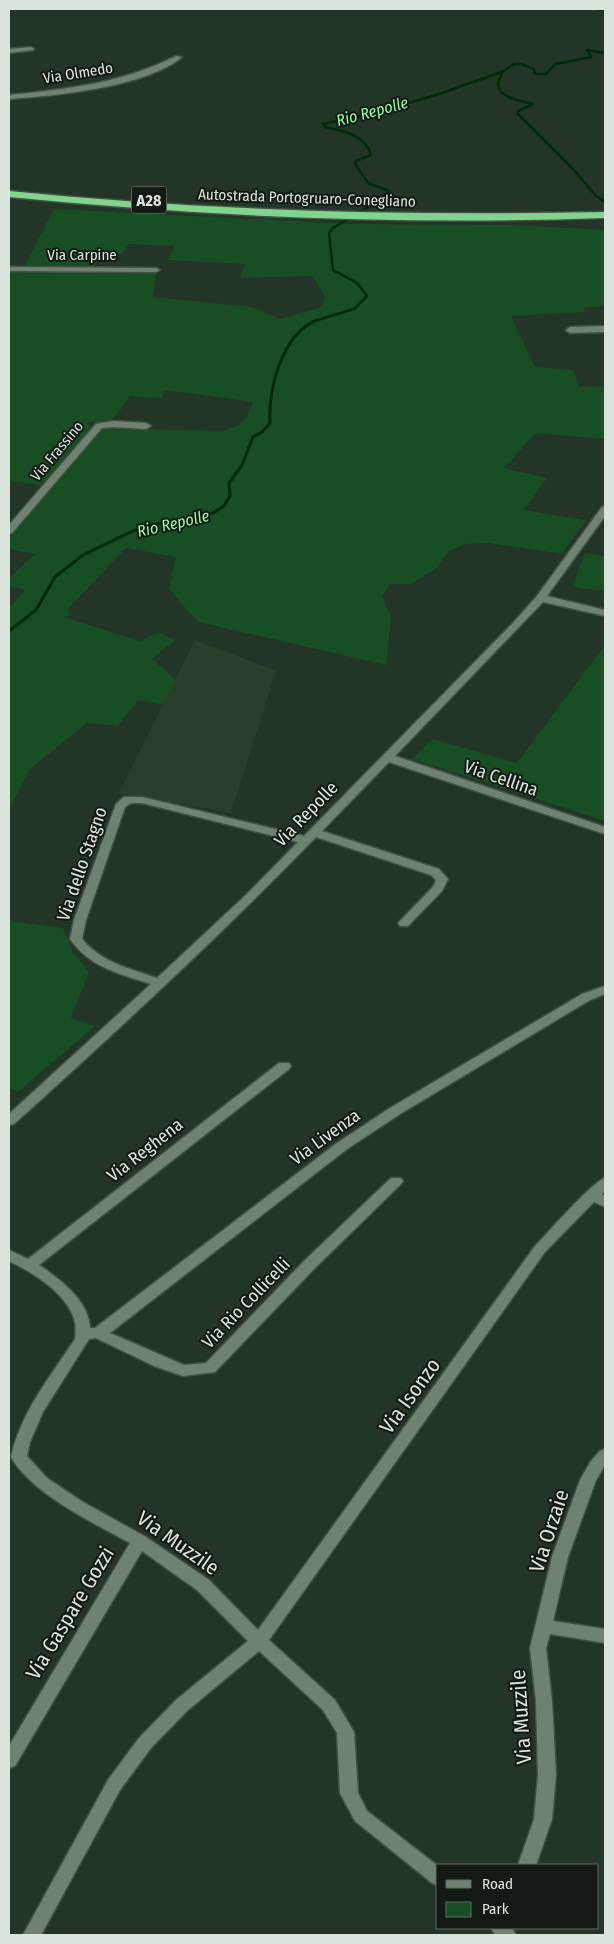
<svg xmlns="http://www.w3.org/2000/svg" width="614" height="1944" font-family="'Fira Sans Condensed',sans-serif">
<rect width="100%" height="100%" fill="#233526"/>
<polygon fill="#293f2c" points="195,640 276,671 231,813 119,793"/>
<g fill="#174e23" fill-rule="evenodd">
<path d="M54,209L352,224L510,225L605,230V306L583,308L585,312L511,316L535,367L573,370L580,387L605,386V439L536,433L504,468L547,478L524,510L586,520L562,554L489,543L464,544L448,552L437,567L411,584H390L382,596L391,617L386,665L202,623L194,618L169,589L176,557L126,548L68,609L70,615L64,617L140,641L159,632L175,640L152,659L176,680L163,705L138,700L118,726L87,723L30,769L9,809V608L25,590L9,586V578L35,554L9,549V539L104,428L220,431C241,427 246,421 253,402L165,390L162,398L130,396C123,405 115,422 103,423C96,423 94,420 87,423L91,426L90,430L42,485L9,481V271H22ZM129,244L175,246L168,260L245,264L240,278L313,276L325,297L322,307L280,319L253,307L153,297L156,274L150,271L93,270L102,253L122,254Z"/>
<polygon points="585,553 605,556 605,591 572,587"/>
<polygon points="605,645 605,821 412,759 432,739 517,763"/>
<polygon points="9,921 63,928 73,953 89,972 71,1018 95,1026 18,1092 9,1088"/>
</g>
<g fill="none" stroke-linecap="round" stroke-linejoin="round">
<g stroke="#002a09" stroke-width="2.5">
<polyline points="597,9 605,10"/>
<path d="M502,72C501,76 498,81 498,84C498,98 523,101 533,104L518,111V114L574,170L595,195L605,202"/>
<path d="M314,321L354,309L367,296L357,283L333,270L329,233L333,228L378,201L389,191L368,183L355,164L356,161L371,155C366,135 343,131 325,127L323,124L369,114L436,95L502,72L514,64H521L534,69L535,74H546L555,64L591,57L587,50L605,53"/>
</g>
<path stroke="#002a09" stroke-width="3" d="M9,631L36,610L55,577L83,555L141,527L198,517L213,513L224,506L230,496L229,483L242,465L253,437L262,432L270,423C268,389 282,334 317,320"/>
<defs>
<g id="minor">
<polygon points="31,47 34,49 33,50 9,53 9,49"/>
<path d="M176,56L182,57C146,87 55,96 9,99V95C67,89 123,83 176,56Z"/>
<polygon points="9,267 156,268 160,270 156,272 9,271"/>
<polygon points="605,326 605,332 570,333 566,330 570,327"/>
<polygon points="113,421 146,423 151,426 146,429 113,427 102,428 12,533 9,534 9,525 96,424"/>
<path d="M605,506V516L547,596L605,610V616L543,602L395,756L605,827V834L389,762L322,831L439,869L448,879L442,891L408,926H400L398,923L433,887L436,880L431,875L316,837C219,937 117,1031 14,1124L9,1125V1114L151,984C120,974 89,967 70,939L74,920L116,804L124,797H142L304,836L513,623L537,596L602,507ZM131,803H142L298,842L247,894L157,978C130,969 101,962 82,939L86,920L125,807Z"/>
<path d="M605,986V994L590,1000L400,1114L347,1149L110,1333L184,1365L206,1363L304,1261L391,1178H401L403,1181L401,1184L314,1269L215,1372L183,1376L154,1366L96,1338L89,1339L43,1412L30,1442L27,1456L47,1478L83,1502L146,1537L209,1580L258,1630L535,1246C548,1233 592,1182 605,1178V1191L602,1194L605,1196V1207L594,1202L545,1252L269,1640L335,1700L351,1727L354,1732L358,1793L367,1811L438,1866V1885L432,1883L355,1821L340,1793L337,1733L323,1710L259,1651L188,1710L151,1748L120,1790L41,1935H23L108,1780L139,1738L176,1700L248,1641L197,1590L142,1551L15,1766L9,1768V1746L130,1543C94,1523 32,1494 11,1457C21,1412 50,1377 75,1339C76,1332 76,1323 73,1316C63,1291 32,1272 9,1261V1250L28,1259L279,1063H289L291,1066L289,1069L39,1265C60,1279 89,1301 90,1328H95L337,1143L390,1108L582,994Z"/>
<polygon points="605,1449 605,1465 596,1480 568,1557 553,1621 605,1629 605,1643 550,1634 546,1648 552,1701 556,1775 552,1819 536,1865 518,1865 534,1819 538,1775 536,1701 530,1648 552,1557 580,1480 591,1461 600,1451"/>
<polygon points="491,1928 512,1928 516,1935 495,1935"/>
</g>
<path id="highway" d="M9,191C208,211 406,216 605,212V218C406,225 207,217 9,197Z"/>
</defs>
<use href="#minor" stroke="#425043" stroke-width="3"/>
<use href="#highway" stroke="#425043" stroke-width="3"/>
<use href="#minor" fill="#6f8271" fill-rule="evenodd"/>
<use href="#highway" fill="#80d48d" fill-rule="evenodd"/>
</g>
<g text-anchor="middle" stroke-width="4" stroke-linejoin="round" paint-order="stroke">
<g font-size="15" fill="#dae4db" stroke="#121a13">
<text transform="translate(78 73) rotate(-9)" y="5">Via Olmedo</text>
<text transform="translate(307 198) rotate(2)" y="5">Autostrada Portogruaro-Conegliano</text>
<text x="82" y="260">Via Carpine</text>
<text transform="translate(57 451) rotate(-50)" y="5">Via Frassino</text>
</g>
<g font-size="16" font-style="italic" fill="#94fda5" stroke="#121a13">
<text transform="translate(372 111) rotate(-15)" y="6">Rio Repolle</text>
<text transform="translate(173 523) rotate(-13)" y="6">Rio Repolle</text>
</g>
<rect fill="#121a13" stroke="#9ea79f" stroke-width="1" x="131.5" y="186.5" width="35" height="27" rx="4"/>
<g font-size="16" font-weight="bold" fill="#dae4db">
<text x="149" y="206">A28</text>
</g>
<g font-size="18" fill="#dae4db" stroke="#121a13">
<text transform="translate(501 778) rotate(19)" y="6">Via Cellina</text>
<text transform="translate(306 814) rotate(-46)" y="6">Via Repolle</text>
<text transform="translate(82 864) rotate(-71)" y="6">Via dello Stagno</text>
<text transform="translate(325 1137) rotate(-36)" y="6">Via Livenza</text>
<text transform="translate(145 1150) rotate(-38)" y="6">Via Reghena</text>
<text transform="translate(246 1303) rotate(-46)" y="6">Via Rio Collicelli</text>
</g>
<g font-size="21" fill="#dae4db" stroke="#121a13">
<text transform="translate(410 1396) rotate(-54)" y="7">Via Isonzo</text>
<text transform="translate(549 1531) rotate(-72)" y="7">Via Orzaie</text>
<text transform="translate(178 1543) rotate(35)" y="7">Via Muzzile</text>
<text transform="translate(70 1613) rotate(-59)" y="7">Via Gaspare Gozzi</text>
<text transform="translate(521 1717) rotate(-94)" y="7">Via Muzzile</text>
</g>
</g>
<rect width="614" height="1944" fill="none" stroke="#dae4db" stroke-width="20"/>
<rect x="436" y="1864" width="162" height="65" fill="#121a13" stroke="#626b63"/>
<rect x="446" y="1880" width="25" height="8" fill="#6f8271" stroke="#626b63"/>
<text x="482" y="1889" font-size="15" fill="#dae4db">Road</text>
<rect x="446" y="1902" width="25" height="15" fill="#174e23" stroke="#626b63"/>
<text x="482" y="1914" font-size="15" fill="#dae4db">Park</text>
</svg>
